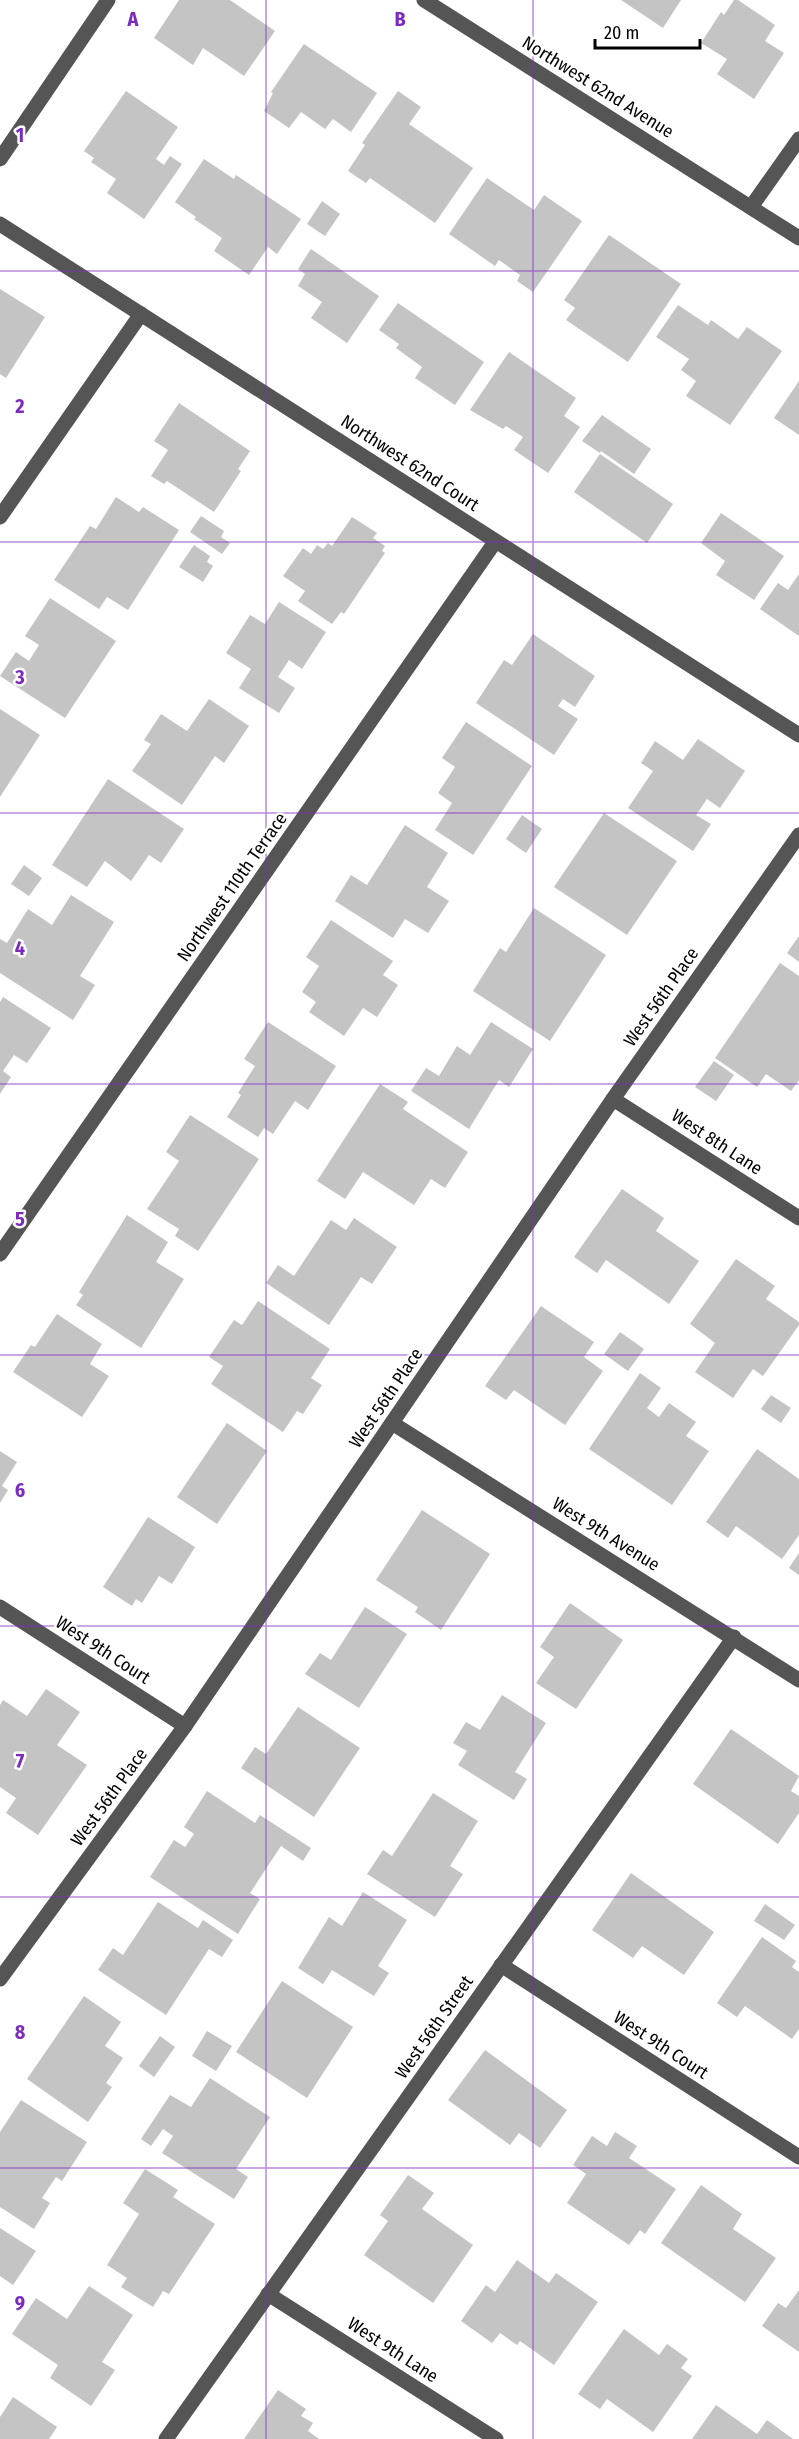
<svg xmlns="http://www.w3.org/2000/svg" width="799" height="2439" font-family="'Fira Sans Condensed',sans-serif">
<rect width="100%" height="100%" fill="#fff"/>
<g fill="#c4c4c4">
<polygon points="179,0 230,0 275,31 244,76 203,48 193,65 154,38"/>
<polygon points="621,0 681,0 663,28"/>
<polygon points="734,0 738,0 775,25 765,41 784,53 754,99 717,74 727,59 701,43 721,12 724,15"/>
<polygon points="304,44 377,93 351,132 333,119 325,129 301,112 289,128 264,111 273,93 271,92"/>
<polygon points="126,91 178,127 156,159 164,165 170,156 182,164 144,219 107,193 116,179 91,162 94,158 84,151"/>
<polygon points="398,91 421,107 409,124 473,168 435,223 370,178 366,183 348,171 365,145 362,143"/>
<polygon points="204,159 234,179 236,175 301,219 277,254 268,247 249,275 214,251 222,238 194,219 196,217 175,202"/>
<polygon points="487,178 534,210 544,195 582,221 533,292 517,281 520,275 499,260 495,266 449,234"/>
<polygon points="322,201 340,214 325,236 307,224"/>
<polygon points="609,235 681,284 628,362 566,320 575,308 564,300"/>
<polygon points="311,249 379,296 347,343 311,318 322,302 298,286 305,274 298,269"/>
<polygon points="0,289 45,317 6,378 0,374"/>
<polygon points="398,303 484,362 455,405 415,378 422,367 396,348 399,344 379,330"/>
<polygon points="678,305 708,325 711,320 738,339 747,327 782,351 730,425 686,396 696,381 681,370 689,359 656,337"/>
<polygon points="509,352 576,398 564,416 580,427 548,473 514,450 523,437 506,426 503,429 470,410"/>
<polygon points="799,381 799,435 774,418"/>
<polygon points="179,403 250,451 238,469 241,471 214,512 167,481 164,484 151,476 168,450 154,441"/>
<polygon points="602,415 651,449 634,474 601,451 600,453 582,441"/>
<polygon points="600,454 673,504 647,543 574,492"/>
<polygon points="116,497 139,512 143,507 179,530 128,610 107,597 99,609 54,580 90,526 96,529"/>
<polygon points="721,513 784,556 754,600 716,575 725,561 701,543"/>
<polygon points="201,516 224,531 221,537 230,543 222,554 190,532"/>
<polygon points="352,517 377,533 373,538 385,546 382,551 385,553 344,614 341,612 332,624 298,601 305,591 283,576 303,548 311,554 317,545 323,549 328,543 332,546"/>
<polygon points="194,545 210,556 207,562 213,566 203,582 179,567"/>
<polygon points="799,574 799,636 760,609 778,583 788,590"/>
<polygon points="50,598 116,641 65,718 0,676 16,652 29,661 39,645 25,636"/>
<polygon points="279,602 326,632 302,669 289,660 278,677 295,688 279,713 239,688 251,669 226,653 250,615 265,624"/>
<polygon points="533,634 595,676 575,707 563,699 558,706 578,719 554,755 476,703 504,660 512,665"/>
<polygon points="209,699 249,726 224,763 215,756 182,805 132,771 151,744 144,740 161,714 187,731"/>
<polygon points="0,709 40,735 0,797"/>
<polygon points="466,722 532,766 473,855 435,830 452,803 438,793 455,767 442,758"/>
<polygon points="698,739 745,771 720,808 707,799 696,815 711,824 693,851 628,808 653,771 641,763 655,741 683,760"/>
<polygon points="108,779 184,829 161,863 149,855 131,881 105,861 87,887 52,865"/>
<polygon points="604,813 677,861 627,935 554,887"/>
<polygon points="522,815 542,829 526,853 506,839"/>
<polygon points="405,825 448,853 427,887 449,901 428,933 405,919 393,938 335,901 351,875 367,885"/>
<polygon points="24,865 42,878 29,896 11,884"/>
<polygon points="71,895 114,922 80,976 95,985 73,1020 0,973 0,939 7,943 28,909 52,925"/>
<polygon points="534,908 606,955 550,1041 473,991 500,948 506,952"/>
<polygon points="331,920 393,961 383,975 398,985 377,1017 363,1008 344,1036 309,1012 316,1002 302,992 319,966 306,957"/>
<polygon points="799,936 799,962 787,953"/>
<polygon points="780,963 799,976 799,1080 791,1091 766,1074 757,1087 715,1058"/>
<polygon points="3,997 51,1028 27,1063 14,1055 3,1071 11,1077 0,1094 0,1002"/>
<polygon points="268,1022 336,1066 308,1110 295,1101 273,1134 264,1128 258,1137 227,1117 241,1095 238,1093 255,1066 244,1059"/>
<polygon points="491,1022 533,1049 509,1087 499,1080 469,1129 411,1091 426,1068 439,1076 457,1046 470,1055"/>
<polygon points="714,1061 734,1075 716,1101 695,1087"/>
<polygon points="380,1084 408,1102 403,1109 468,1152 445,1188 431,1179 414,1205 363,1172 345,1199 317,1181"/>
<polygon points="190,1115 259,1159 198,1251 175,1236 179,1229 147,1209 179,1161 166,1152"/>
<polygon points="622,1189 664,1218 656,1231 699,1261 669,1304 606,1260 597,1273 574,1257"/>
<polygon points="127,1215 168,1242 156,1262 184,1279 141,1348 76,1305 83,1295 79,1292"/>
<polygon points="354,1218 397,1247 372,1284 361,1277 329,1325 266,1283 278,1265 294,1276 331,1220 346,1230"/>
<polygon points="736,1259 775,1286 766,1299 799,1322 799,1325 763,1376 753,1369 733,1398 695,1372 715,1343 690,1324"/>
<polygon points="258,1301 330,1349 311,1378 322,1385 303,1414 297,1411 283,1432 211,1384 223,1366 209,1357 234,1320 242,1325"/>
<polygon points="541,1306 594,1342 584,1357 603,1371 565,1425 514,1390 506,1400 485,1386"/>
<polygon points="57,1314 102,1344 90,1364 109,1376 82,1417 13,1372 31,1345 35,1347"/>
<polygon points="620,1332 644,1349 628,1371 604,1354"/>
<polygon points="640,1373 661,1388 647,1408 659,1417 669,1403 696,1422 686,1436 709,1451 672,1505 589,1449"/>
<polygon points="771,1395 791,1408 781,1423 761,1409"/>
<polygon points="227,1423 267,1451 217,1524 177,1497"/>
<polygon points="757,1449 799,1479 799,1535 782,1559 736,1526 728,1538 706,1522"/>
<polygon points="0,1451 17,1462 2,1486 8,1490 0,1503"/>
<polygon points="422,1510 490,1554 441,1630 415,1612 418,1607 376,1580"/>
<polygon points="148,1517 195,1547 172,1584 159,1576 142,1603 136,1599 132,1606 103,1587"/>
<polygon points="799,1553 799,1575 789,1568"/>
<polygon points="570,1603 623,1640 576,1709 536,1683 554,1657 540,1647"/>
<polygon points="365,1607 407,1634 359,1708 305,1674 320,1653 331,1660"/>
<polygon points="46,1689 80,1712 57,1745 87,1765 38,1835 6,1813 16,1798 0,1787 0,1705 3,1700 27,1716"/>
<polygon points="502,1695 546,1723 515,1772 527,1779 514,1800 458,1765 467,1751 453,1743 466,1722 480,1730"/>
<polygon points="298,1707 360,1748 314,1817 241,1768 255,1747 266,1754"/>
<polygon points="731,1729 799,1776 791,1791 799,1796 799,1813 778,1844 693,1784"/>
<polygon points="207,1791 255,1823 260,1815 311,1848 303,1861 281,1846 250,1893 260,1899 238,1934 150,1877 174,1840 185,1847 194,1834 184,1827"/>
<polygon points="433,1793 478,1821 450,1866 463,1874 435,1917 367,1874 383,1850 392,1856"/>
<polygon points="631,1873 714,1932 684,1975 642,1946 633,1958 592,1930"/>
<polygon points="363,1892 407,1920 378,1966 389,1973 374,1996 332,1970 323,1984 298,1968 329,1917 342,1926"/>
<polygon points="158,1902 198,1928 203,1920 233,1940 222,1957 209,1949 166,2015 98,1970 113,1948 123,1955"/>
<polygon points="765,1904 795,1925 784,1940 754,1921"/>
<polygon points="762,1937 796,1961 792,1967 799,1972 799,2029 792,2039 745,2006 737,2017 717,2003"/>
<polygon points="282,1981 353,2027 307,2098 236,2052"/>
<polygon points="84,1996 121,2022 105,2046 123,2058 106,2083 112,2087 88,2122 27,2079"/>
<polygon points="207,2031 232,2046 216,2071 192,2056"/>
<polygon points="160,2036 175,2047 154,2077 139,2066"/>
<polygon points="485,2050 567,2110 540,2148 519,2133 510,2145 448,2100"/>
<polygon points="210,2078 270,2117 236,2169 248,2177 234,2199 162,2153 173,2136 163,2129 151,2146 141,2139 170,2095 191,2107"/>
<polygon points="21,2100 87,2142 62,2181 56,2177 42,2198 50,2203 34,2229 0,2207 0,2132"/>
<polygon points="615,2132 637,2146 629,2158 676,2189 645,2234 640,2230 629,2245 567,2203 586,2174 573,2165 592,2136 607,2146"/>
<polygon points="145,2169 178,2190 173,2197 215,2224 169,2294 163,2291 153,2307 121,2287 127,2278 107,2265 139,2214 123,2203"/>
<polygon points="408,2175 434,2193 422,2209 473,2245 433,2303 364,2255 388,2221 380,2215"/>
<polygon points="701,2185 742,2214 733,2229 776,2258 745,2302 661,2243"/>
<polygon points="0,2228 36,2251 13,2285 0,2276"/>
<polygon points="517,2260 549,2283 556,2273 598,2302 554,2365 520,2341 517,2345 500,2333 492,2343 461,2321 486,2285 495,2292"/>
<polygon points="89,2286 133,2315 102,2362 115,2370 91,2406 50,2378 58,2365 12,2334 36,2298 67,2319"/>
<polygon points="799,2290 799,2352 762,2326 778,2303 786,2308"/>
<polygon points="624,2329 659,2355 667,2344 688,2359 681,2368 692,2376 653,2432 607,2399 600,2409 578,2394"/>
<polygon points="278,2390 306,2409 301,2416 313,2423 308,2431 319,2439 244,2439"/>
<polygon points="13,2397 57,2427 49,2439 0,2439 0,2417"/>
<polygon points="716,2405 757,2434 767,2420 793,2439 692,2439"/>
</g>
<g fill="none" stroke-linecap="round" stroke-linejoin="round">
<g stroke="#555" stroke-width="15">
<polyline points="424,0 799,238"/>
<polyline points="0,159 108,0"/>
<polyline points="751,207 799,139"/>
<polyline points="0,224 799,735"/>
<polyline points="0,517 141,314"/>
<polyline points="613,1099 799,1218"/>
<polyline points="0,1254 495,542"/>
<polyline points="392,1423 799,1680"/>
<polyline points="0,1607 185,1726"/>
<polyline points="501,1965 799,2157"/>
<polyline points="0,1979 185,1726 613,1099 799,835"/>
<polyline points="268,2294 496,2439"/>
<polyline points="166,2439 734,1637"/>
</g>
</g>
<path fill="none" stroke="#7b2cbf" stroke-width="1.5" stroke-opacity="0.55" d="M266,0V2439M533,0V2439M0,271H799M0,542H799M0,813H799M0,1084H799M0,1355H799M0,1626H799M0,1897H799M0,2168H799"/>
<g text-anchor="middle" stroke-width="5" stroke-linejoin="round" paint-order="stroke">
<g font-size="18" fill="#000" stroke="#fff">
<text transform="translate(598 87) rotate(32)" y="6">Northwest 62nd Avenue</text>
<text transform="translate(410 463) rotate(33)" y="6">Northwest 62nd Court</text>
<text transform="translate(232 887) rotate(-55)" y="6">Northwest 110th Terrace</text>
<text transform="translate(661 997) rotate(-55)" y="6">West 56th Place</text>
<text transform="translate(717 1142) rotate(33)" y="6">West 8th Lane</text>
<text transform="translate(386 1398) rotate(-56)" y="6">West 56th Place</text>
<text transform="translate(606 1534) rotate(32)" y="6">West 9th Avenue</text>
<text transform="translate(103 1650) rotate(33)" y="6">West 9th Court</text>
<text transform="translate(109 1797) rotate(-54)" y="6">West 56th Place</text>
<text transform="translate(434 2027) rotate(-55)" y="6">West 56th Street</text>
<text transform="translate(661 2045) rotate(33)" y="6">West 9th Court</text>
<text transform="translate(393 2350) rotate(33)" y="6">West 9th Lane</text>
</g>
</g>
<g font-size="20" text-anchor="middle" font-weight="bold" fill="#7b2cbf" stroke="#fff" stroke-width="5" stroke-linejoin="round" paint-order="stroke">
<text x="133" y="26">A</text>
<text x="400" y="26">B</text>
<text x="20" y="142">1</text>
<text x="20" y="413">2</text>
<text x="20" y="684">3</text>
<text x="20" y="955">4</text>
<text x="20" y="1226">5</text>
<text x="20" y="1497">6</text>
<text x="20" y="1768">7</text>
<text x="20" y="2039">8</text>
<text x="20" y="2310">9</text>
</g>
<path d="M595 39v9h105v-9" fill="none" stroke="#000000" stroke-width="3"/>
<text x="604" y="39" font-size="18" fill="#000000" stroke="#ffffff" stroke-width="4.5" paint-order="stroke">20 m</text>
</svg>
